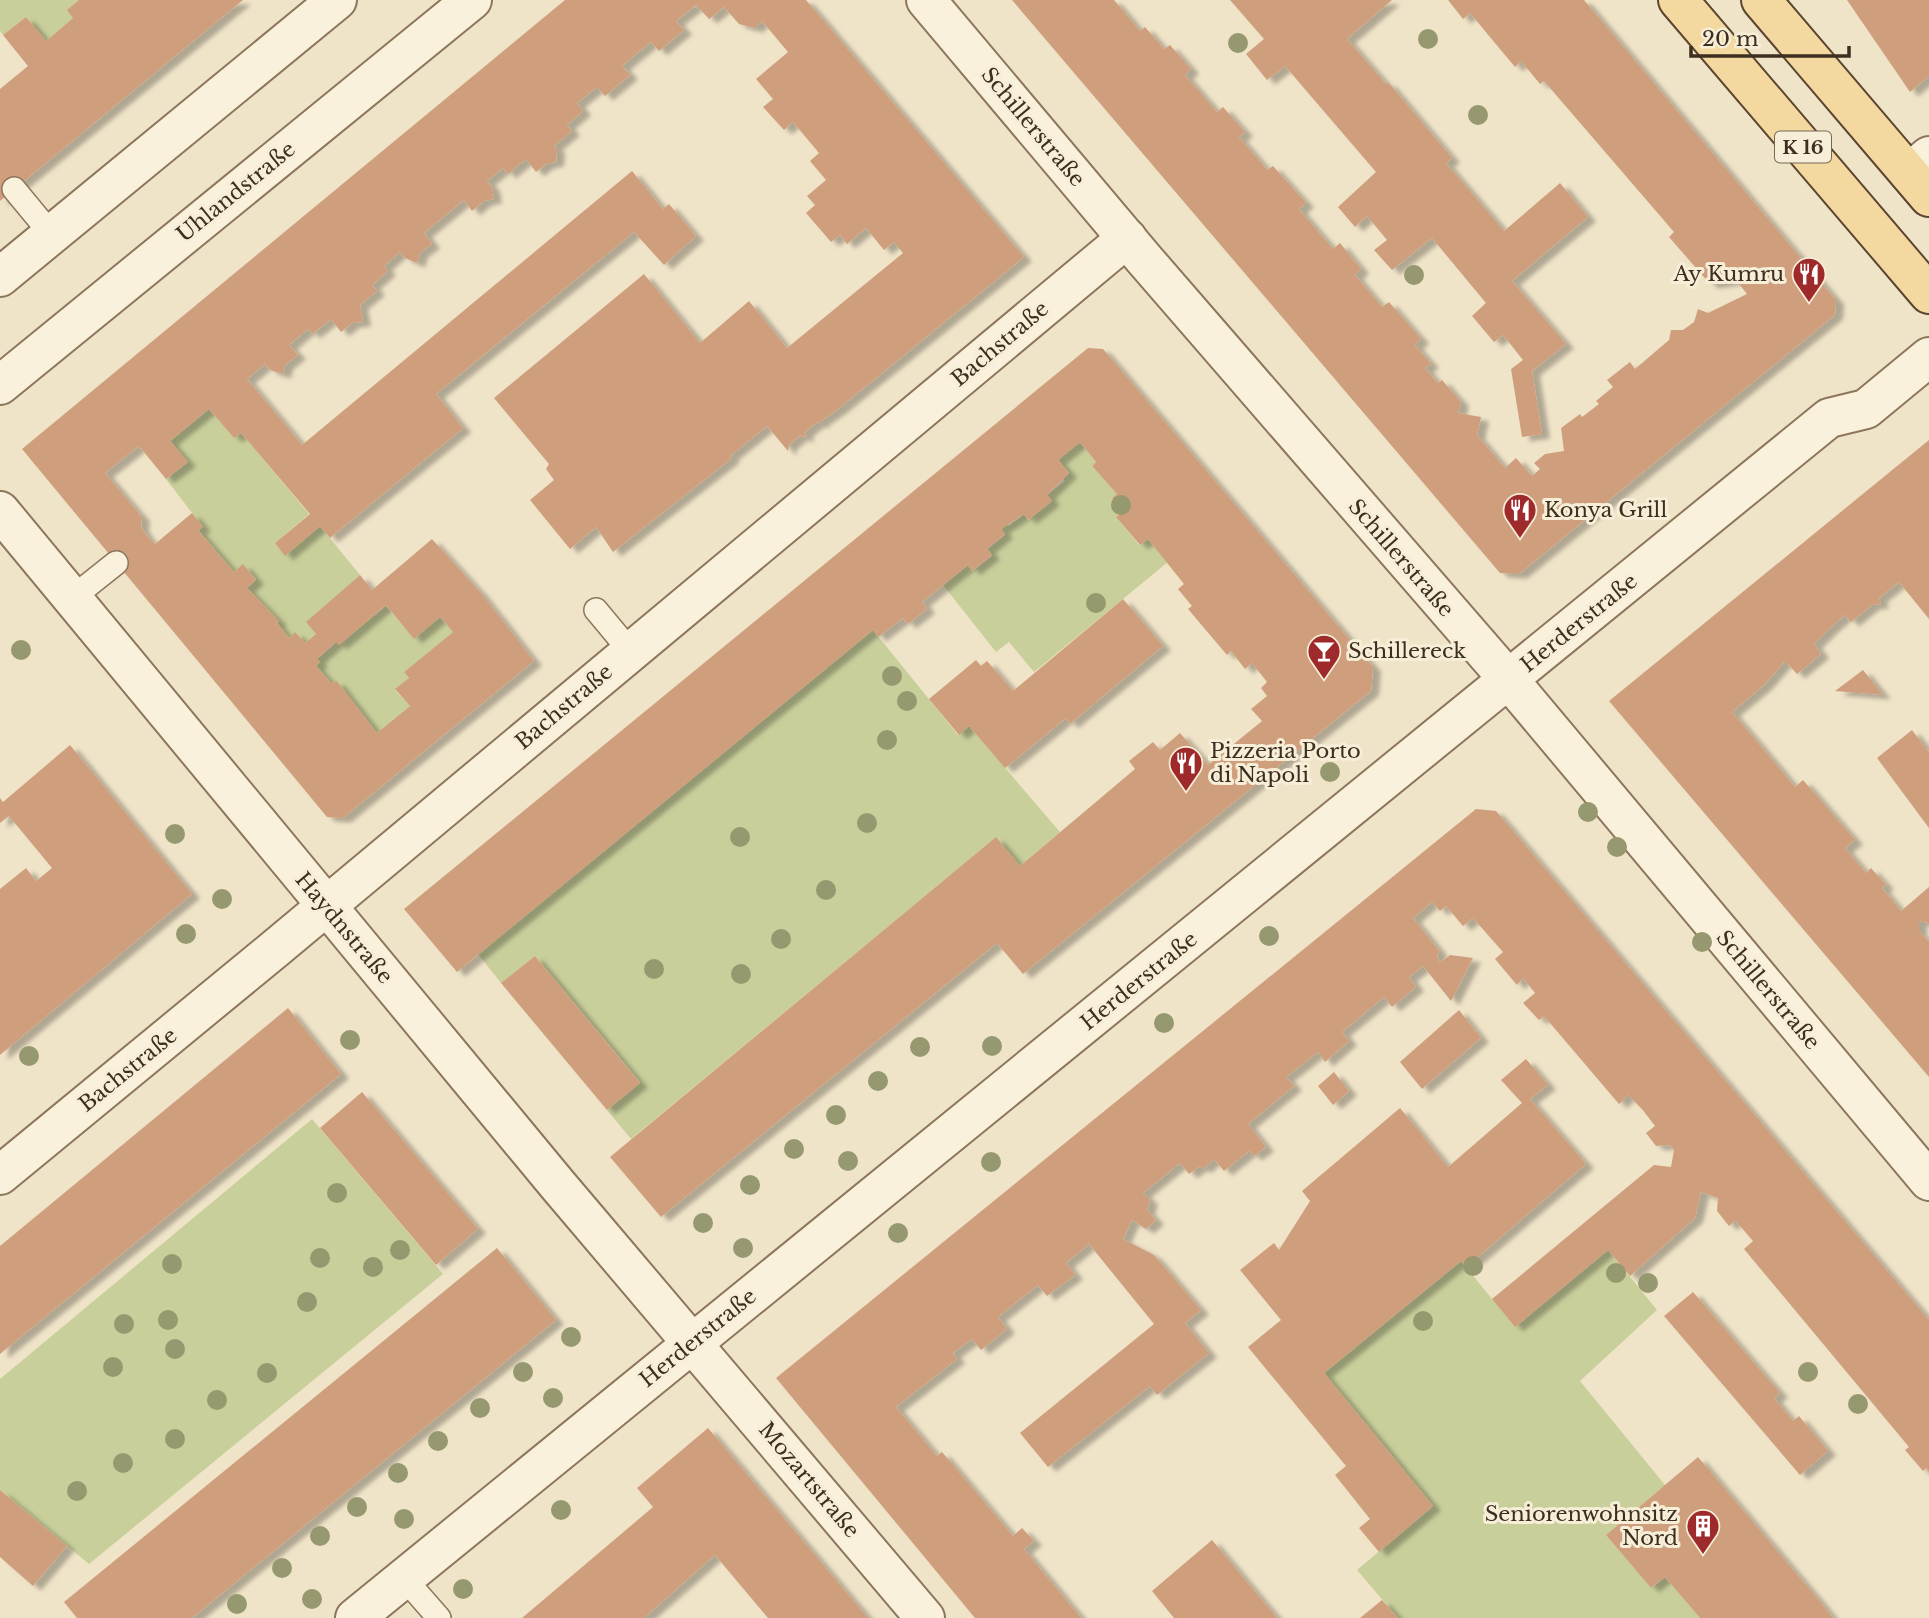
<svg xmlns="http://www.w3.org/2000/svg" width="1929" height="1618" font-family="'Libre Baskerville',serif">
<defs>
<filter id="shadow"><feDropShadow dx="8" dy="4.5" stdDeviation="2" flood-color="#0004"/></filter>
</defs>
<rect width="100%" height="100%" fill="#f0e4c8"/>
<g fill="#c9cf9b">
<polygon points="0,0 79,0 73,18 46,41 26,17 3,35 0,31"/>
<polygon points="209,409 234,438 241,433 309,514 275,543 285,555 320,526 360,575 307,622 316,634 305,643 295,633 289,638 277,623 278,621 247,588 256,579 243,565 234,572 198,530 202,526 166,479 187,462 170,441"/>
<polygon points="1080,442 1096,462 1092,466 1117,494 1112,498 1123,511 1116,517 1139,545 1148,539 1168,562 1034,672 1009,642 996,652 943,585 968,565 972,571 992,556 987,549 1005,535 1001,529 1006,525 1009,526 1024,514 1028,520 1051,501 1047,495 1065,481 1063,478 1069,473 1058,460"/>
<polygon points="386,606 414,638 440,617 453,632 404,672 409,678 395,690 410,706 377,733 336,680 332,684 316,666 320,662 317,659 336,642 339,644"/>
<polygon points="873,630 958,735 969,726 1060,832 1020,866 995,838 631,1139 607,1110 640,1082 535,956 501,983 478,954"/>
<polygon points="312,1119 443,1274 89,1564 0,1490 0,1379"/>
<polygon points="1608,1250 1657,1310 1580,1381 1665,1485 1606,1535 1651,1588 1665,1577 1700,1618 1398,1618 1357,1570 1433,1506 1324,1373 1461,1261 1515,1327"/>
</g>
<g fill="#cf9f7d" fill-rule="evenodd" filter="url(#shadow)">
<polygon points="79,0 243,0 0,201 0,89 28,66 3,35 26,17 46,41 73,18 67,10"/>
<path d="M565,0H806L1024,257L837,410L821,421V425L818,422L811,427L804,433L807,436L803,438L801,435L789,445L788,451L767,426L730,456L732,458L613,552L596,527L570,549L530,500L554,480L546,469L549,464L494,398L644,274L700,343L749,301L787,348L903,253L894,242L884,250L866,228L847,244L840,235L831,242L806,213L815,205L807,196L826,180L810,161L819,153L793,122L784,130L763,107L773,99L756,79L788,52L762,21L755,28L739,24L724,7L709,19L696,5L676,21L684,30L659,51L651,42L636,54L622,66L630,75L605,96L597,87L577,103L583,111L567,125L572,131L554,146L557,149L556,162L546,164L536,172L526,159L508,174L503,168L487,181L492,187L494,199L484,201L472,211L464,200L424,233L432,244L420,253L417,263L405,258L400,252L384,266L388,271L372,285L377,291L360,305L363,322L352,323L341,332L331,319L312,334L308,329L289,345L298,355L285,365L283,374L270,370L265,364L247,379L302,445L632,171L663,209L669,204L696,236L664,265L634,232L436,394L463,428L330,538L320,526L285,556L275,543L310,514L241,433L234,438L209,409L170,441L188,462L166,479L139,446L105,473L142,517L141,527L147,536L155,544L192,513L203,527L198,530L234,572L243,564L256,580L247,588L279,621L277,623L289,638L295,632L305,643L316,634L306,622L360,575L372,590L432,539L480,592L534,661L343,818L327,817L22,449ZM386,605L414,639L440,617L453,632L404,672L409,678L395,689L410,706L377,733L336,680L332,684L316,666L320,662L317,659L336,642L339,645Z"/>
<polygon points="1012,0 1114,0 1140,31 1145,27 1164,49 1170,45 1191,69 1185,75 1217,112 1223,107 1245,132 1239,137 1267,170 1273,166 1306,203 1299,209 1333,249 1340,243 1361,269 1355,275 1382,307 1389,302 1421,339 1415,345 1431,364 1425,368 1438,383 1442,380 1461,402 1458,413 1481,417 1477,435 1505,468 1516,458 1532,476 1540,469 1534,463 1545,454 1564,451 1561,428 1580,414 1582,417 1599,404 1596,401 1613,387 1607,380 1630,362 1635,369 1669,340 1671,330 1683,330 1694,322 1698,309 1708,313 1747,294 1736,280 1710,284 1669,237 1674,232 1544,81 1540,84 1521,61 1515,67 1470,13 1463,19 1448,0 1584,0 1836,300 1835,315 1519,574 1500,573"/>
<polygon points="1230,0 1392,0 1347,39 1386,84 1388,82 1452,158 1446,163 1504,231 1560,183 1588,217 1512,281 1566,344 1532,371 1542,434 1522,437 1511,369 1523,360 1503,335 1494,342 1472,316 1486,303 1432,238 1392,270 1374,250 1387,240 1367,216 1355,227 1338,207 1376,172 1285,66 1267,80 1246,54 1264,39"/>
<polygon points="1847,0 1929,0 1929,76 1910,92"/>
<polygon points="1088,348 1103,349 1373,667 1371,691 1023,974 997,943 661,1217 610,1157 996,837 1020,866 1135,769 1129,761 1153,742 1160,750 1180,733 1208,765 1262,721 1251,709 1267,696 1261,688 1267,682 1252,663 1245,669 1231,651 1227,655 1188,609 1192,606 1178,589 1184,584 1148,539 1140,545 1116,517 1123,511 1112,498 1117,494 1092,466 1096,462 1080,442 1058,460 1069,473 1047,495 1052,501 1028,520 1024,514 1001,529 1005,534 987,549 992,555 972,571 968,565 922,602 927,609 908,624 903,618 878,637 873,630 457,972 404,909"/>
<polygon points="1929,440 1929,619 1899,582 1879,598 1881,604 1872,605 1851,622 1845,615 1829,629 1814,644 1821,654 1797,674 1785,661 1764,685 1732,712 1795,787 1803,780 1855,840 1845,848 1866,873 1871,868 1886,885 1882,888 1901,911 1929,887 1929,923 1919,921 1919,931 1929,942 1929,1077 1609,701"/>
<polygon points="1123,599 1163,646 1070,724 1066,718 1005,768 969,726 959,735 929,699 976,660 981,666 987,661 1013,691"/>
<polygon points="1863,670 1883,695 1835,691"/>
<polygon points="1912,730 1929,752 1929,828 1877,758"/>
<polygon points="70,745 192,894 0,1055 0,889 26,868 36,881 52,868 9,816 0,823 0,798 3,802"/>
<polygon points="1476,809 1496,811 1929,1320 1929,1472 1926,1468 1923,1471 1905,1450 1909,1447 1744,1249 1753,1241 1735,1220 1729,1226 1717,1211 1718,1198 1701,1192 1695,1218 1630,1276 1608,1250 1515,1327 1492,1299 1654,1165 1671,1167 1674,1150 1670,1145 1656,1146 1646,1133 1655,1126 1642,1109 1628,1095 1619,1104 1544,1016 1539,1020 1523,1003 1535,993 1523,978 1517,985 1495,959 1503,952 1473,918 1463,926 1446,906 1440,911 1432,902 1413,918 1440,952 1437,955 1439,963 1450,955 1473,958 1451,1001 1423,966 1409,977 1416,987 1392,1007 1384,997 1342,1032 1349,1041 1325,1062 1318,1052 1286,1077 1294,1086 1248,1124 1266,1147 1254,1156 1249,1151 1224,1171 1214,1159 1203,1169 1200,1166 1189,1174 1180,1163 1143,1193 1150,1200 1147,1210 1156,1220 1146,1229 1132,1220 1123,1239 1154,1255 1201,1310 1185,1323 1209,1353 1157,1395 1150,1386 1048,1467 1020,1433 1154,1324 1089,1244 1066,1263 1075,1275 1047,1296 1038,1285 998,1317 1007,1329 981,1350 972,1339 953,1353 957,1359 896,1407 937,1456 942,1452 1013,1536 1022,1528 1034,1541 1024,1549 1081,1618 975,1618 776,1378"/>
<polygon points="535,956 640,1083 607,1110 501,983"/>
<polygon points="288,1008 341,1074 0,1354 0,1246"/>
<polygon points="1459,1010 1481,1038 1422,1089 1400,1062"/>
<polygon points="1526,1059 1548,1085 1530,1099 1586,1164 1466,1267 1461,1261 1324,1373 1433,1506 1379,1552 1359,1528 1370,1519 1335,1475 1346,1466 1248,1347 1281,1320 1240,1270 1274,1243 1279,1250 1310,1201 1302,1191 1400,1108 1448,1167 1522,1103 1501,1080"/>
<polygon points="1334,1072 1349,1091 1333,1105 1318,1086"/>
<polygon points="362,1092 478,1229 436,1265 320,1128"/>
<polygon points="497,1248 556,1320 192,1618 77,1618 64,1602"/>
<polygon points="1693,1292 1780,1393 1774,1398 1793,1421 1799,1416 1828,1451 1800,1475 1664,1316"/>
<polygon points="708,1428 868,1618 768,1618 715,1555 644,1618 522,1618 653,1507 637,1488"/>
<polygon points="1698,1457 1817,1598 1833,1618 1700,1618 1665,1577 1651,1588 1606,1535"/>
<polygon points="0,1490 67,1546 33,1586 0,1557"/>
<polygon points="1212,1540 1277,1618 1174,1618 1152,1591"/>
<polygon points="1382,1600 1398,1618 1360,1618"/>
</g>
<g fill="none" stroke-linecap="round" stroke-linejoin="round">
<defs>
<g id="lane">
<polyline points="14,189 52,235"/>
<polyline points="72,598 116,563"/>
<polyline points="596,610 631,652"/>
<polyline points="404,1578 439,1618"/>
</g>
<g id="street">
<polyline points="926,0 1144,259 1509,680 1929,1181"/>
<polyline points="1909,173 1929,156"/>
<polyline points="0,277 337,0"/>
<polyline points="0,385 472,0"/>
<polyline points="0,511 557,1184 925,1618"/>
<polyline points="0,1175 276,948 1127,238"/>
<polyline points="355,1618 1829,418 1866,409 1929,357"/>
</g>
<g id="primary">
<polyline points="1678,0 1929,294"/>
<polyline points="1761,0 1929,197"/>
</g>
</defs>
<use href="#lane" stroke="#8d765c" stroke-width="26"/>
<use href="#street" stroke="#8d765c" stroke-width="42"/>
<use href="#primary" stroke="#5b4430" stroke-width="42"/>
<use href="#lane" stroke="#faf1dc" stroke-width="23"/>
<use href="#street" stroke="#faf1dc" stroke-width="38"/>
<use href="#primary" stroke="#f3d9a0" stroke-width="38"/>
</g>
<g fill="#96986f">
<circle cx="1428" cy="39" r="10"/>
<circle cx="1238" cy="43" r="10"/>
<circle cx="1478" cy="115" r="10"/>
<circle cx="1414" cy="275" r="10"/>
<circle cx="1121" cy="505" r="10"/>
<circle cx="1096" cy="603" r="10"/>
<circle cx="21" cy="650" r="10"/>
<circle cx="892" cy="676" r="10"/>
<circle cx="907" cy="701" r="10"/>
<circle cx="887" cy="740" r="10"/>
<circle cx="1330" cy="772" r="10"/>
<circle cx="1588" cy="812" r="10"/>
<circle cx="867" cy="823" r="10"/>
<circle cx="175" cy="834" r="10"/>
<circle cx="740" cy="837" r="10"/>
<circle cx="1617" cy="847" r="10"/>
<circle cx="826" cy="890" r="10"/>
<circle cx="222" cy="899" r="10"/>
<circle cx="186" cy="934" r="10"/>
<circle cx="1269" cy="936" r="10"/>
<circle cx="781" cy="939" r="10"/>
<circle cx="1702" cy="942" r="10"/>
<circle cx="654" cy="969" r="10"/>
<circle cx="741" cy="974" r="10"/>
<circle cx="1164" cy="1023" r="10"/>
<circle cx="350" cy="1040" r="10"/>
<circle cx="992" cy="1046" r="10"/>
<circle cx="920" cy="1047" r="10"/>
<circle cx="29" cy="1056" r="10"/>
<circle cx="878" cy="1081" r="10"/>
<circle cx="836" cy="1115" r="10"/>
<circle cx="794" cy="1149" r="10"/>
<circle cx="848" cy="1161" r="10"/>
<circle cx="991" cy="1162" r="10"/>
<circle cx="750" cy="1185" r="10"/>
<circle cx="337" cy="1193" r="10"/>
<circle cx="703" cy="1223" r="10"/>
<circle cx="898" cy="1233" r="10"/>
<circle cx="743" cy="1248" r="10"/>
<circle cx="400" cy="1250" r="10"/>
<circle cx="320" cy="1258" r="10"/>
<circle cx="172" cy="1264" r="10"/>
<circle cx="1473" cy="1266" r="10"/>
<circle cx="373" cy="1267" r="10"/>
<circle cx="1616" cy="1273" r="10"/>
<circle cx="1648" cy="1283" r="10"/>
<circle cx="307" cy="1302" r="10"/>
<circle cx="168" cy="1320" r="10"/>
<circle cx="1423" cy="1321" r="10"/>
<circle cx="124" cy="1324" r="10"/>
<circle cx="571" cy="1337" r="10"/>
<circle cx="175" cy="1349" r="10"/>
<circle cx="113" cy="1367" r="10"/>
<circle cx="523" cy="1372" r="10"/>
<circle cx="1808" cy="1372" r="10"/>
<circle cx="267" cy="1373" r="10"/>
<circle cx="553" cy="1398" r="10"/>
<circle cx="217" cy="1400" r="10"/>
<circle cx="1858" cy="1404" r="10"/>
<circle cx="480" cy="1408" r="10"/>
<circle cx="175" cy="1439" r="10"/>
<circle cx="438" cy="1441" r="10"/>
<circle cx="123" cy="1463" r="10"/>
<circle cx="398" cy="1473" r="10"/>
<circle cx="77" cy="1491" r="10"/>
<circle cx="357" cy="1507" r="10"/>
<circle cx="561" cy="1510" r="10"/>
<circle cx="404" cy="1519" r="10"/>
<circle cx="320" cy="1536" r="10"/>
<circle cx="282" cy="1568" r="10"/>
<circle cx="463" cy="1589" r="10"/>
<circle cx="312" cy="1599" r="10"/>
<circle cx="237" cy="1604" r="10"/>
</g>
<defs>
<symbol id="restaurant-pin" viewBox="-11 -11 22 30"><path d="M0 17L-7.5 6A9.5 9.5 0 1 1 7.5 6Z" fill="#9e2a2b" stroke="#f7eed8"/><path d="M-5-6h1v4h1v-4h1v4h1v-4h1v5L-1.5 .5V6h-2V.5L-5-1ZM5-6V6H3V1.5H1.5Q1.5-4 5-6Z" fill="#fff"/></symbol>
<symbol id="bar-pin" viewBox="-11 -11 22 30"><path d="M0 17L-7.5 6A9.5 9.5 0 1 1 7.5 6Z" fill="#9e2a2b" stroke="#f7eed8"/><path d="M-6-5H6L.8 .8V4.5H3.5V6h-7V4.5H-.8V.8Z" fill="#fff"/></symbol>
<symbol id="building-pin" viewBox="-11 -11 22 30"><path d="M0 17L-7.5 6A9.5 9.5 0 1 1 7.5 6Z" fill="#9e2a2b" stroke="#f7eed8"/><path d="M-4-6H4V6H1V3H-1V6H-4ZM-2.5-4.3h1.7v1.8h-1.7ZM.8-4.3h1.7v1.8H.8ZM-2.5-1h1.7V.8h-1.7ZM.8-1h1.7V.8H.8Z" fill="#fff"/></symbol>
</defs>
<g fill-rule="evenodd">
<use href="#restaurant-pin" x="1790" y="255" width="38" height="52"/>
<use href="#restaurant-pin" x="1501" y="491" width="38" height="52"/>
<use href="#bar-pin" x="1305" y="632" width="38" height="52"/>
<use href="#restaurant-pin" x="1167" y="744" width="38" height="52"/>
<use href="#building-pin" x="1684" y="1507" width="38" height="52"/>
</g>
<g text-anchor="middle" stroke-width="6" stroke-linejoin="round" paint-order="stroke">
<rect fill="#f7eed8" stroke="#756857" stroke-width="2" x="1775" y="131.5" width="56" height="31" rx="5"/>
<g font-size="19" font-weight="bold" fill="#3d2e20">
<text x="1803" y="154">K 16</text>
</g>
<g font-size="21" fill="#3d2e20" stroke="#f7eed8">
<text transform="translate(1033 127) rotate(50)" y="7">Schillerstraße</text>
<text transform="translate(236 192) rotate(-39)" y="7">Uhlandstraße</text>
<text transform="translate(1000 344) rotate(-40)" y="7">Bachstraße</text>
<text transform="translate(1401 558) rotate(49)" y="7">Schillerstraße</text>
<text transform="translate(1579 623) rotate(-39)" y="7">Herderstraße</text>
<text transform="translate(564 707) rotate(-40)" y="7">Bachstraße</text>
<text transform="translate(344 928) rotate(50)" y="7">Haydnstraße</text>
<text transform="translate(1139 981) rotate(-39)" y="7">Herderstraße</text>
<text transform="translate(1768 990) rotate(50)" y="7">Schillerstraße</text>
<text transform="translate(128 1070) rotate(-39)" y="7">Bachstraße</text>
<text transform="translate(698 1338) rotate(-39)" y="7">Herderstraße</text>
<text transform="translate(809 1480) rotate(50)" y="7">Mozartstraße</text>
</g>
<g font-size="21" fill="#3d2e20" stroke="#f7eed8" text-anchor="start">
<text x="1784" y="281" text-anchor="end">Ay Kumru</text>
<text x="1544" y="517">Konya Grill</text>
<text x="1348" y="658">Schillereck</text>
<text x="1210" y="758">Pizzeria Porto<tspan x="1210" dy="24">di Napoli</tspan></text>
<text x="1678" y="1521" text-anchor="end">Seniorenwohnsitz<tspan x="1678" dy="24">Nord</tspan></text>
</g>
</g>
<path d="M1691 46v10h158v-10" fill="none" stroke="#3d2e20" stroke-width="3.5"/>
<text x="1702" y="46" font-size="21" fill="#3d2e20" stroke="#f7eed8" stroke-width="5" paint-order="stroke">20 m</text>
</svg>
